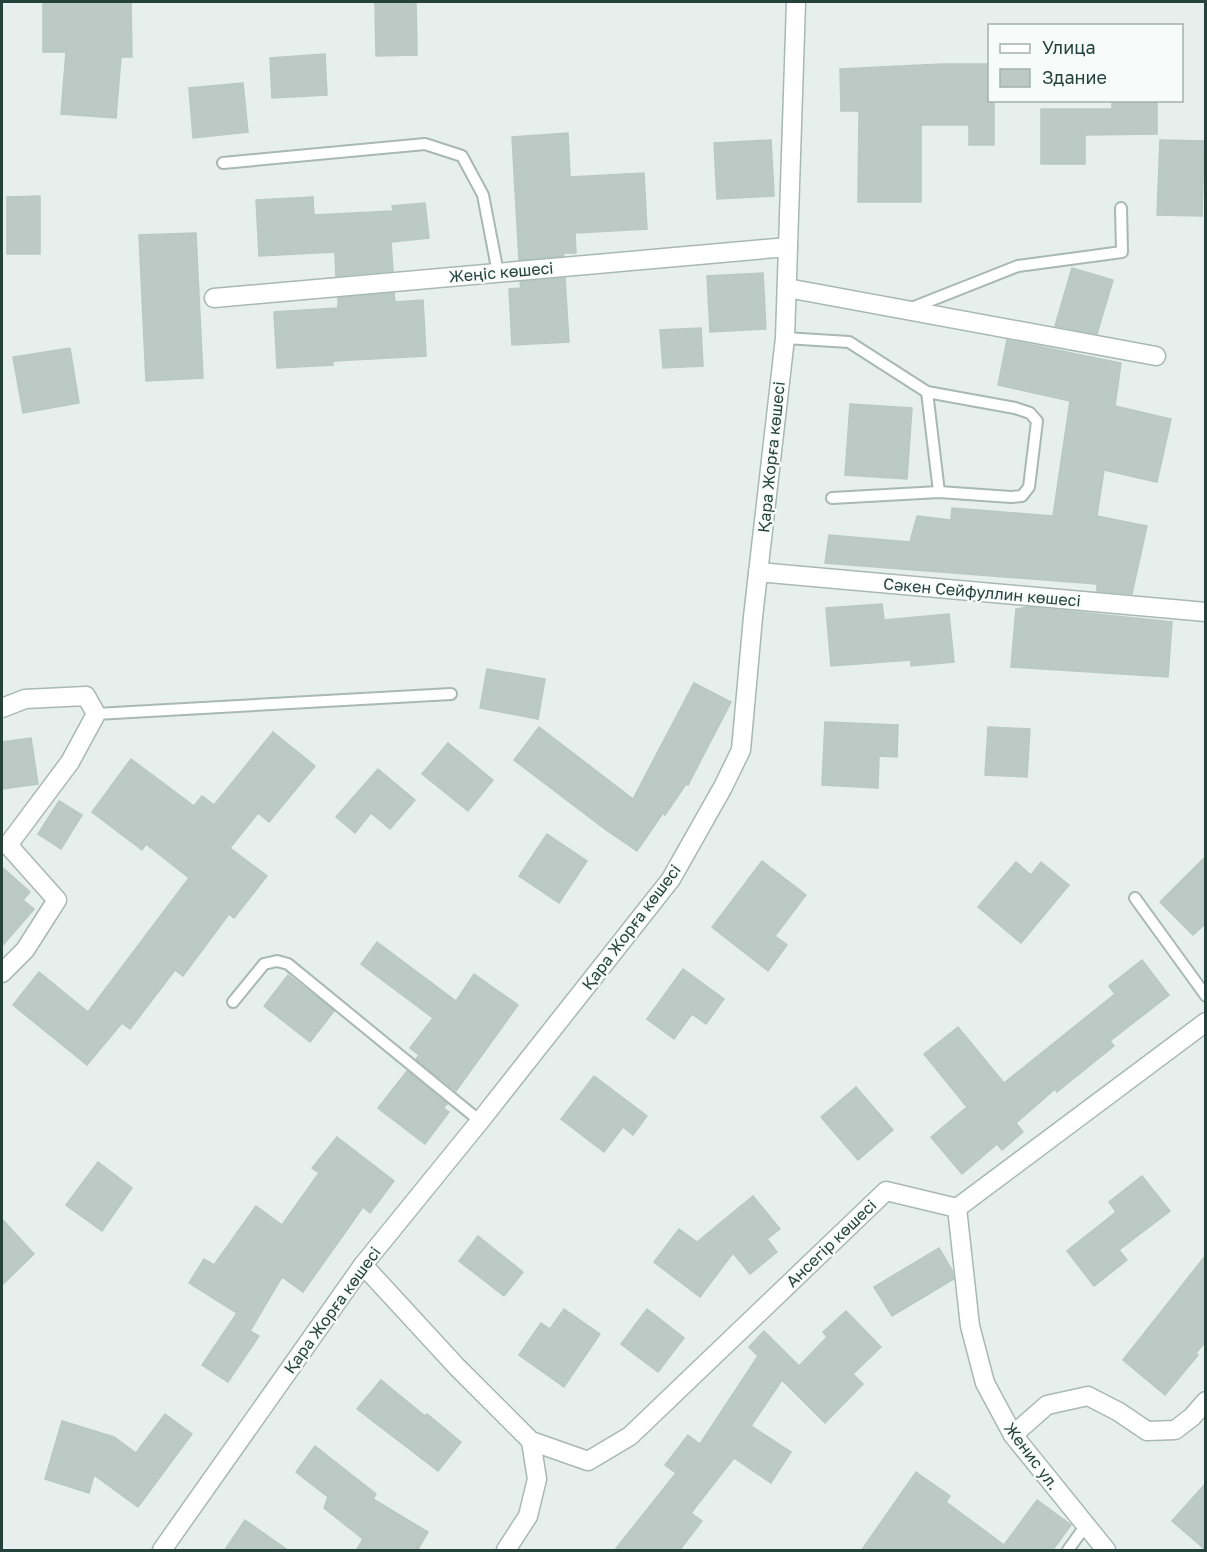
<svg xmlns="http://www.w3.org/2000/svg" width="1207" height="1552" font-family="'Golos Text',sans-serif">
<rect width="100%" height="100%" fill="#e6efeb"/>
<g fill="#bbcac4" stroke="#b8c9c2" stroke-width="1.5">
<polygon points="43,2 131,2 132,57 121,57 116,118 61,114 66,52 43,52"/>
<polygon points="375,2 416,2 417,55 376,56"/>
<polygon points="325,54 327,95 272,98 270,58"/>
<polygon points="943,64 990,64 990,100 994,100 994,145 969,145 969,125 921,125 921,202 858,202 859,111 841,111 840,69"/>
<polygon points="243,83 248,132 193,138 189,88"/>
<polygon points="1112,100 1157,100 1157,134 1085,135 1085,164 1041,164 1041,109 1112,109"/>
<polygon points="568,133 570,177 644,173 647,229 575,233 576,253 563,253 564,256 519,260 512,137"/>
<polygon points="771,140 774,196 717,199 714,143"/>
<polygon points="1160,140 1204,141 1202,216 1157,215"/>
<polygon points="40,196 40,254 7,254 7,197"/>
<polygon points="313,197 314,215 393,211 392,206 425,203 429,238 391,242 393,271 336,276 335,252 259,256 256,200"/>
<polygon points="196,233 203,378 146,381 139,235"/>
<polygon points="1072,268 1113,280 1097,334 1055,326"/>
<polygon points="763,273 766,329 710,332 707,276"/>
<polygon points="565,278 569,342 512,345 509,289 521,288 520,282"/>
<polygon points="394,293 395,302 423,300 426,356 333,361 333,365 277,368 274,312 338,308 338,298"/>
<polygon points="701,328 703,366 663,368 660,330"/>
<polygon points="1007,340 1121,363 1115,406 1171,419 1157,482 1104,470 1097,516 1147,526 1132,594 1097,591 1097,584 825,563 829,535 910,542 917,516 951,520 952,508 1053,516 1070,401 998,385"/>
<polygon points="70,348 79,403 23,413 13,357"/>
<polygon points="850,404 912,408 907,479 845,475"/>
<polygon points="882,604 884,620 949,614 954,662 911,666 911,660 831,666 826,608"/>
<polygon points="1029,607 1172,622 1168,677 1011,667 1016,609"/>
<polygon points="487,669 545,679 538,719 480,708"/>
<polygon points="694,683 731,702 688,785 686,784 665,815 663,813 637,851 606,830 514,760 539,727 633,799"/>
<polygon points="825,722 898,725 897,757 879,756 878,788 822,785"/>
<polygon points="988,727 1030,729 1027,777 985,775"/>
<polygon points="273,732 315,766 269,822 258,813 230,848 267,876 234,918 229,914 183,976 175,970 130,1029 122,1023 87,1065 13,1005 39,972 88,1012 189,878 146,844 142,850 92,812 131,759 194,806 202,796 214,805"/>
<polygon points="31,738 38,784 2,789 2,742"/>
<polygon points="448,743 493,780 468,811 422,774"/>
<polygon points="378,769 415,800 390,829 371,813 355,833 336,817"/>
<polygon points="59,801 82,815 61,849 38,834"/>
<polygon points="547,834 587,861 559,903 519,876"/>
<polygon points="1206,856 1206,923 1193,935 1160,902"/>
<polygon points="762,861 806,895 775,936 787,945 768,971 712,927"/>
<polygon points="1016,862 1031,875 1041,862 1069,885 1021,943 978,907"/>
<polygon points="2,867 30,892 23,900 34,909 2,946"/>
<polygon points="377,942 456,1001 474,974 518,1005 456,1091 416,1059 419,1055 410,1048 433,1018 361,964"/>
<polygon points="1142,960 1169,995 1110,1041 1114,1046 1057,1092 1055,1089 1016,1123 1023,1132 1002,1150 997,1144 962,1174 931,1137 967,1107 924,1054 958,1027 1004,1083 1115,994 1109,986"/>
<polygon points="683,969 724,999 706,1024 692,1014 674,1039 647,1019"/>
<polygon points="288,975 334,1011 310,1042 264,1006"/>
<polygon points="407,1071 447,1104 443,1108 449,1112 425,1144 378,1108"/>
<polygon points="594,1076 647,1116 633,1135 623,1127 604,1152 561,1119"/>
<polygon points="856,1087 893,1130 858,1160 821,1117"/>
<polygon points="337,1137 394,1181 370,1213 363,1207 303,1292 282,1277 250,1331 259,1336 228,1382 202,1365 237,1313 189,1283 204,1259 214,1265 256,1206 282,1225 319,1173 312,1168"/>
<polygon points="98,1162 132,1188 102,1231 66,1205"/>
<polygon points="1142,1176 1170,1211 1119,1250 1127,1260 1094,1286 1067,1251 1116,1212 1109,1202"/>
<polygon points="753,1196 780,1229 767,1239 777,1252 750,1274 733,1253 700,1297 654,1262 679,1229 697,1242"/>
<polygon points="2,1219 34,1254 2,1285"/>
<polygon points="478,1236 523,1272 504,1296 459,1261"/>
<polygon points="939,1248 952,1270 954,1279 892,1316 874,1287"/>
<polygon points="1206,1255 1206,1341 1196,1353 1198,1355 1165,1395 1123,1360"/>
<polygon points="564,1309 600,1334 564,1387 519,1355 541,1323 550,1329"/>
<polygon points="647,1309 684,1338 658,1372 621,1344"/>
<polygon points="846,1311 881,1347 853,1374 863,1384 825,1423 782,1380 751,1426 791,1452 771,1483 734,1458 691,1513 702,1521 679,1551 614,1551 676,1473 665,1465 688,1435 700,1444 758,1356 749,1347 764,1331 799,1366 827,1337 823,1332"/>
<polygon points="381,1380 425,1416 427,1414 461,1442 438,1471 357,1409"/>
<polygon points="165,1414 192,1434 138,1507 94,1475 89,1493 45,1479 62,1421 114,1437 136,1453"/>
<polygon points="315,1446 376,1494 373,1499 428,1532 417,1551 356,1551 363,1539 324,1508 328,1497 296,1472"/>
<polygon points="916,1472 950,1496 946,1502 1004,1545 1037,1500 1071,1525 1052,1551 861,1551"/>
<polygon points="1206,1483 1206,1550 1172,1521"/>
<polygon points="245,1520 289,1551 224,1551"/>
</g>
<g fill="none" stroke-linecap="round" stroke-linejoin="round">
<defs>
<g id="service">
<polyline points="223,163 425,144 462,156 483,195 498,273"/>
<polyline points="909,309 1018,266 1122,252 1121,208"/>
<polyline points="785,338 849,342 927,392 1015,408 1030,413 1037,421 1029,487 1022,496 1011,497 939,492 832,498"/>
<polyline points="927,392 939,492"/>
<polyline points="96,714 451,694"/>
<polyline points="1135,898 1206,996"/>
<polyline points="233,1002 264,964 277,961 288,964 480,1121"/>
<polyline points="1068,1550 1086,1525"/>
</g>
<g id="minor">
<polyline points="787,288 1156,356"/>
<polyline points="214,298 788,247"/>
<polyline points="758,572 1206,612"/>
<polyline points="2,708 25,699 86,696 96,714 70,762 8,845 57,900 25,950 2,973"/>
<polyline points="957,1208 970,1326 985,1383 1013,1435 1106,1550"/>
<polyline points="957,1208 1206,1022"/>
<polyline points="363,1265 457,1367 531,1441 588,1461 630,1436 886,1191 957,1208"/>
<polyline points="1013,1435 1047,1405 1088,1396 1119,1412 1147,1431 1175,1430 1192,1417 1206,1401"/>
<polyline points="162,1550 363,1265 480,1121 671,879 723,787 741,750 753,617 785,338 796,2"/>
<polyline points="506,1550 528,1516 537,1479 531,1441"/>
</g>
</defs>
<use href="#service" stroke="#a8b8b2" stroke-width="14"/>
<use href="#minor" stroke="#a8b8b2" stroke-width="21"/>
<use href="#service" stroke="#fff" stroke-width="10"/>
<use href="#minor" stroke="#fff" stroke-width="18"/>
</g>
<g text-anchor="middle" stroke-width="4.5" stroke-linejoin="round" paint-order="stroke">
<g font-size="16" fill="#24423a" stroke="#f7fbf9">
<text transform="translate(501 272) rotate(-5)" y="6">Жеңіс көшесі</text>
<text transform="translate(771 457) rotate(-84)" y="6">Қара Жорға көшесі</text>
<text transform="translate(982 592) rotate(5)" y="6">Сәкен Сейфуллин көшесі</text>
<text transform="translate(631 927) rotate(-53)" y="6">Қара Жорға көшесі</text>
<text transform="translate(831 1243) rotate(-44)" y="6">Ансегір көшесі</text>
<text transform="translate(332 1310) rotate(-54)" y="6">Қара Жорға көшесі</text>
<text transform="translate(1032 1456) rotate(53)" y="6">Женис ул.</text>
</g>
</g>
<rect width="1207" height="1552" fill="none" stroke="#24423a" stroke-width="6"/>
<rect x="988" y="24" width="195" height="78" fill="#f7fbf9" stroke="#a3b1ad" stroke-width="1.5"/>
<rect x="1000" y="44" width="30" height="9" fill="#ffffff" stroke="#a3b1ad" stroke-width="1.5"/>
<text x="1042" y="54" font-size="18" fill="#24423a">Улица</text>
<rect x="1000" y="69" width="30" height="18" fill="#bbcac4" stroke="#a3b1ad" stroke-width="1.5"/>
<text x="1042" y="84" font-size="18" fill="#24423a">Здание</text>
</svg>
